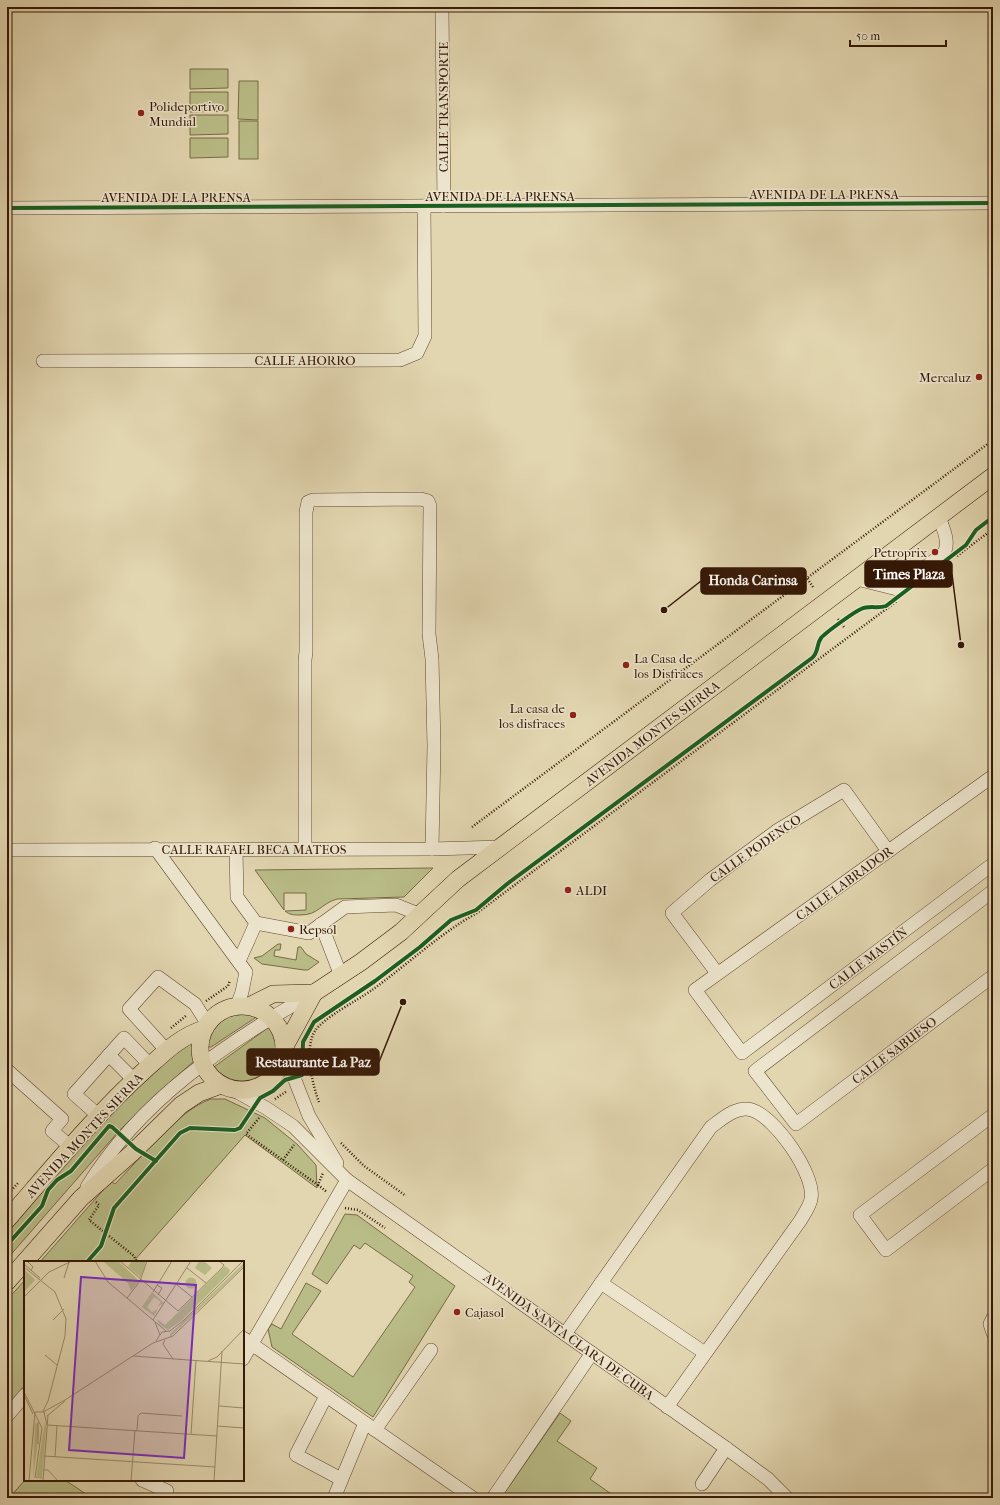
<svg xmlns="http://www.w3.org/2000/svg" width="1000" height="1505" font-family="'IM FELL French Canon',serif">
<rect width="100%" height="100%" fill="#e2d6b0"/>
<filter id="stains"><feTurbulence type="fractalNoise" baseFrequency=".005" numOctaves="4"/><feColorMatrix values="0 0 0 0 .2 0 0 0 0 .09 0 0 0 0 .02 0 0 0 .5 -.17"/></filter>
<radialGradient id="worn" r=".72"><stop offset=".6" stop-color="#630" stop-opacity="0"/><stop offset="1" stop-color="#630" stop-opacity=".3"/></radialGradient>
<g fill="#b9bc87" stroke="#786a46">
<polygon points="190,69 228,69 228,88 190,89"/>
<polygon points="239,81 258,81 258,120 238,119"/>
<polygon points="190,92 228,92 228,111 190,112"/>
<polygon points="190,115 228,115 228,134 190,135"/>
<rect x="239" y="121" width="19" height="38"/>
<polygon points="190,138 228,138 228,157 190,158"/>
<path d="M433,868L404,897L337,899C320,904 319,915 300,915C293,915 290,915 285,911L306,910V893H284V910L255,870Z"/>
<polygon points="278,944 281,944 280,950 275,950 274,956 296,960 298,947 301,947 306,954 319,962 308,970 304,970 262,964 254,958 262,956"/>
<path d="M246,1013L254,1015L255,1018L211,1047H207C211,1026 224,1013 246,1013Z"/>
<path d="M269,1027C296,1062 244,1103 214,1067Z"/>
<polygon points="192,1042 194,1061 150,1100 118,1132 7,1259 7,1229 86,1138 172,1054"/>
<path d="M211,1099H225L265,1118L297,1144L316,1165L317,1188L245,1135L133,1262H40L111,1181L115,1184C140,1159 178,1110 211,1099Z"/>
<polygon points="345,1214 357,1215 455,1286 373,1417 272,1347 268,1329 272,1324 281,1329 306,1283 321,1291 292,1334 353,1377 415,1287 409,1282 413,1276 365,1243 360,1249 354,1245 327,1284 312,1274"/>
<polygon points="25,1280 25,1385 7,1406 7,1300"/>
<polygon points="560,1413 571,1421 557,1441 597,1468 590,1479 617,1498 501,1498"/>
<polygon points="25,1480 65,1480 92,1498 9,1498"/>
</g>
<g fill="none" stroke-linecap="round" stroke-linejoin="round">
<defs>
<g id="minor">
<polyline points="442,7 444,206"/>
<polyline points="7,208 993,203"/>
<polyline points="43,361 400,360 417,353 425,336 424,206"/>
<path d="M857,579L897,589L944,553C950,542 943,528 939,517"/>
<polyline points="993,776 695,990 742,1053 993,864"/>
<polyline points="155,848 246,972 242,992 237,1006"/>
<polyline points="236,849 237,897 256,923 239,961"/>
<polyline points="305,849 305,660 306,652 306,512 308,502 313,500 421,499 428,501 430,506 429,634 432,659 434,746 432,849"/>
<polyline points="7,850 432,849 500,847"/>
<polyline points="993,891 755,1071 796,1124 993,976"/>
<polyline points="256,923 309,933 345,907 396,905 421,915"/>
<polyline points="321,924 341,976"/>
<polyline points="717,973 672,913 710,880 778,830 844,790 888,851"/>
<polyline points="167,1051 129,1009 158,977 195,1004 207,1023"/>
<polyline points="284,1052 309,1116 337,1163"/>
<polyline points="109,1055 134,1080"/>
<polyline points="7,1070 62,1119 52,1131 71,1147"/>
<polyline points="230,1088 266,1108 293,1126 347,1180 726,1448 768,1479 787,1498"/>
<polyline points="993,1115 860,1215 886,1250 993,1169"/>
<polyline points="99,1116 74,1094 124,1038 150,1065"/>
<path d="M87,1187C140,1100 227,1042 314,993"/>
<polyline points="601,1283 705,1353"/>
<polyline points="993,1318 990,1324 993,1333"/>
<path d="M565,1334L711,1127C722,1119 737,1105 752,1110C775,1117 816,1175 811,1199C810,1206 804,1214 800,1221L667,1407"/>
<polyline points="243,1338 473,1498"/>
<polyline points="243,1359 347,1180"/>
<polyline points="326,1396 296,1455 341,1479"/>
<polyline points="7,1416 25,1395"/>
<polyline points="375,1430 431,1350"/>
<polyline points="142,1480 167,1491"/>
<polyline points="702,1484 726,1448"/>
<polyline points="334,1498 365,1423"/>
<polyline points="493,1498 592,1353"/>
</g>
<g id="major">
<circle cx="242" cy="1048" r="42"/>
<polyline points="249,1006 273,994 314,993"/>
<polyline points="284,1048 314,993 361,962 401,932 458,879 993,476"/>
<path d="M7,1220C52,1168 96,1114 147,1068C165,1052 181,1036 204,1029"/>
<polyline points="7,1282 81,1198 132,1153 181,1105 199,1093 221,1085"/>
</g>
</defs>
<use href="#minor" stroke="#614830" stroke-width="14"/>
<use href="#major" stroke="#361806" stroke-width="18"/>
<g stroke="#361806" stroke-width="2.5" stroke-dasharray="1 2" stroke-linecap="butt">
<polyline points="957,556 993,529"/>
<polyline points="813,587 807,578 993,440"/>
<polyline points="838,619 844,627"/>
<polyline points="472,827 807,578"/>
<polyline points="206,1001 228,986 230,980"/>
<polyline points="171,1028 187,1015"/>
<polyline points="275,1099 287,1091"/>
<path d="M319,1102C312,1084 304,1048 315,1031C323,1018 358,1000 372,990C407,965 439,934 477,913L897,601"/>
<polyline points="259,1118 246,1134 318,1185 323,1173"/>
<polyline points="341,1143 364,1166 406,1196"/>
<polyline points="283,1160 294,1145"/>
<polyline points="318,1185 327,1192"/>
<polyline points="7,1195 19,1182"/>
<polyline points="96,1202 99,1205 89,1220 134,1256 137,1262"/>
<polyline points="345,1208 358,1210 385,1228"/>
</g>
<use href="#minor" stroke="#ece4cc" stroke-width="13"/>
<use href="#major" stroke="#e2d6b0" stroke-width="17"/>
<defs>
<g id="cycleway">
<polyline points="7,208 993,203"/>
<polyline points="7,1245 42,1206 48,1190 57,1180 71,1171 109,1126 112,1127 136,1149 156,1161"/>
<path d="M87,1262L101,1246L114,1208L180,1133L190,1128L235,1130L240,1128L260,1098L273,1091L285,1080L302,1075L303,1042L314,1022L375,981L420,947L451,920L476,910L507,884L812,658C819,652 816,645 821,638C825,633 854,612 861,609C869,605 878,609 886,606L966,545L976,530L993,517"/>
</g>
</defs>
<use href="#cycleway" stroke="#ece4cc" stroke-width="6"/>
<use href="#cycleway" stroke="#1b5e20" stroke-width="4"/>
</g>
<g fill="#8f2418" stroke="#ece4cc" stroke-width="1.5">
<circle cx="141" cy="113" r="4"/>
<circle cx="979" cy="377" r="4"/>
<circle cx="935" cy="552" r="4"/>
<circle cx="626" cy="665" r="4"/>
<circle cx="573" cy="715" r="4"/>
<circle cx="568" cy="890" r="4"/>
<circle cx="291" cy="929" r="4"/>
<circle cx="457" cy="1312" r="4"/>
</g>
<g text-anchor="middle" stroke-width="3" stroke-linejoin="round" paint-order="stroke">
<g font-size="13" fill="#361806" stroke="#ece4cc" text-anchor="start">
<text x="149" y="111">Polideportivo<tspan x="149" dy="15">Mundial</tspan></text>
<text x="971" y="382" text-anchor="end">Mercaluz</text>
<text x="927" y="557" text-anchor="end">Petroprix</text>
<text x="634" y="663">La Casa de<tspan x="634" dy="15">los Disfraces</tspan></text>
<text x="565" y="713" text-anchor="end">La casa de<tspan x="565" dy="15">los disfraces</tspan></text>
<text x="576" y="895">ALDI</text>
<text x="299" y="934">Repsol</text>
<text x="465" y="1317">Cajasol</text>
</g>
<g font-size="13" fill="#361806" stroke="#ece4cc">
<text transform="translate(443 107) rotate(-90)" y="5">CALLE TRANSPORTE</text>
<text x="824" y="199">AVENIDA DE LA PRENSA</text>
<text x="500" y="201">AVENIDA DE LA PRENSA</text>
<text x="176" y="202">AVENIDA DE LA PRENSA</text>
<text x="305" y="365">CALLE AHORRO</text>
<text transform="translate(652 733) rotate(-37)" y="5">AVENIDA MONTES SIERRA</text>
<text transform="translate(755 848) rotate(-35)" y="5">CALLE PODENCO</text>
<text x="254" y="854">CALLE RAFAEL BECA MATEOS</text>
<text transform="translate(844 883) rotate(-36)" y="5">CALLE LABRADOR</text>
<text transform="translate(868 958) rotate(-37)" y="5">CALLE MASTÍN</text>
<text transform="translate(894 1050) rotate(-37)" y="5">CALLE SABUESO</text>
<text transform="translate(84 1135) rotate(-47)" y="5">AVENIDA MONTES SIERRA</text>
<text transform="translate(569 1336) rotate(36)" y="5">AVENIDA SANTA CLARA DE CUBA</text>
</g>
</g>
<g transform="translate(24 1261)">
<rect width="220" height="220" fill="#e2d6b0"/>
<path d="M94,0L115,20L107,30L104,22L80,1ZM108,0H122L117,16L104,6ZM175,0H180L188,7L181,14L171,7ZM220,2V5L146,76V73ZM201,5L206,9L205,12L157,60L144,69L135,63L133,58L141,64ZM0,8L11,19L0,31ZM161.5 22a5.5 5.5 0 1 1 11 0a5.5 5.5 0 1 1-11 0ZM128,31L140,42L133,46L137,41L130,36L123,46L128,51L134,48L130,55L118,46ZM21,161L22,166L18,218L12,217ZM11,162L14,163L15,172L9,217Z" fill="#b9bc87"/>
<path fill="none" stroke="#9d8a6c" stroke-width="1" d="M3,0L9,6L7,9M71,0L84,21L142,70M96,0L154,50L198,7L200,4L195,0M0,3L16,17M0,6L31,31L42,58L41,75L24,140L19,150M163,7L182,22M40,17L45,1M133,24L138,27L134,34M153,24L168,36M129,31L148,0M0,36L25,11L48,0M103,37L116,20L123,0M29,59L40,48M129,59L167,0M131,61L136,74M141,79L139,83L149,98M132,80L138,71L146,70L160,59L219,0M21,94L33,104M109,95L220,103M184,100L193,96L220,68M0,131L18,167L11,217M0,134L9,153M195,145L220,147M19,151L41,139L129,82L149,75L220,6M23,155L41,140M23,164L193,175M193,165L220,167M113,170L114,155L117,152L158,155M167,173L172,99M14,183V161M20,195L191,206M31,196L33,165M19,209H24L34,220M5,220L11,151H20L23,164M19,220L24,154M107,220L111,169M190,220L198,90"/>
<path fill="#7b2cbf" fill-opacity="0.15" stroke="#7b2cbf" stroke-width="2" d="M57,16L172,24L160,197L45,189Z"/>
<rect width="220" height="220" fill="none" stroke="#361806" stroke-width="2"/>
</g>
<path fill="none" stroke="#361806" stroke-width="1.5" d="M961 645L952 574M664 610L701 581M403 1002L379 1062"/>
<g fill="#361806" stroke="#ece4cc" stroke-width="1.5">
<circle cx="961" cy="645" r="4"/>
<circle cx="664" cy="610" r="4"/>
<circle cx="403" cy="1002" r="4"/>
</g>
<g fill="#361806" stroke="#361806" stroke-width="1.5">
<rect x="865" y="561" width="87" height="26" rx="4"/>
<rect x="701" y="568" width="105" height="26" rx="4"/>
<rect x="247" y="1049" width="132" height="26" rx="4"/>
</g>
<g font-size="14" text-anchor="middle" font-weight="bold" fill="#fff">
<text x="909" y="579">Times Plaza</text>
<text x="753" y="585">Honda Carinsa</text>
<text x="313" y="1067">Restaurante La Paz</text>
</g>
<rect width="1000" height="1505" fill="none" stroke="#e2d6b0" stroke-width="24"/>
<rect x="8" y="8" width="984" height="1489" fill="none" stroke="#361806" stroke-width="2"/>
<rect x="12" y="12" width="976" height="1481" fill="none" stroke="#361806"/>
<path d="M850 40v6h96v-6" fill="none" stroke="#361806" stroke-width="2"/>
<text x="856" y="40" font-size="12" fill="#361806" stroke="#ece4cc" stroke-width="3" paint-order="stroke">50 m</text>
<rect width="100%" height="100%" filter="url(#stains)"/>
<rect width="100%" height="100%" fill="url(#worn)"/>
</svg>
